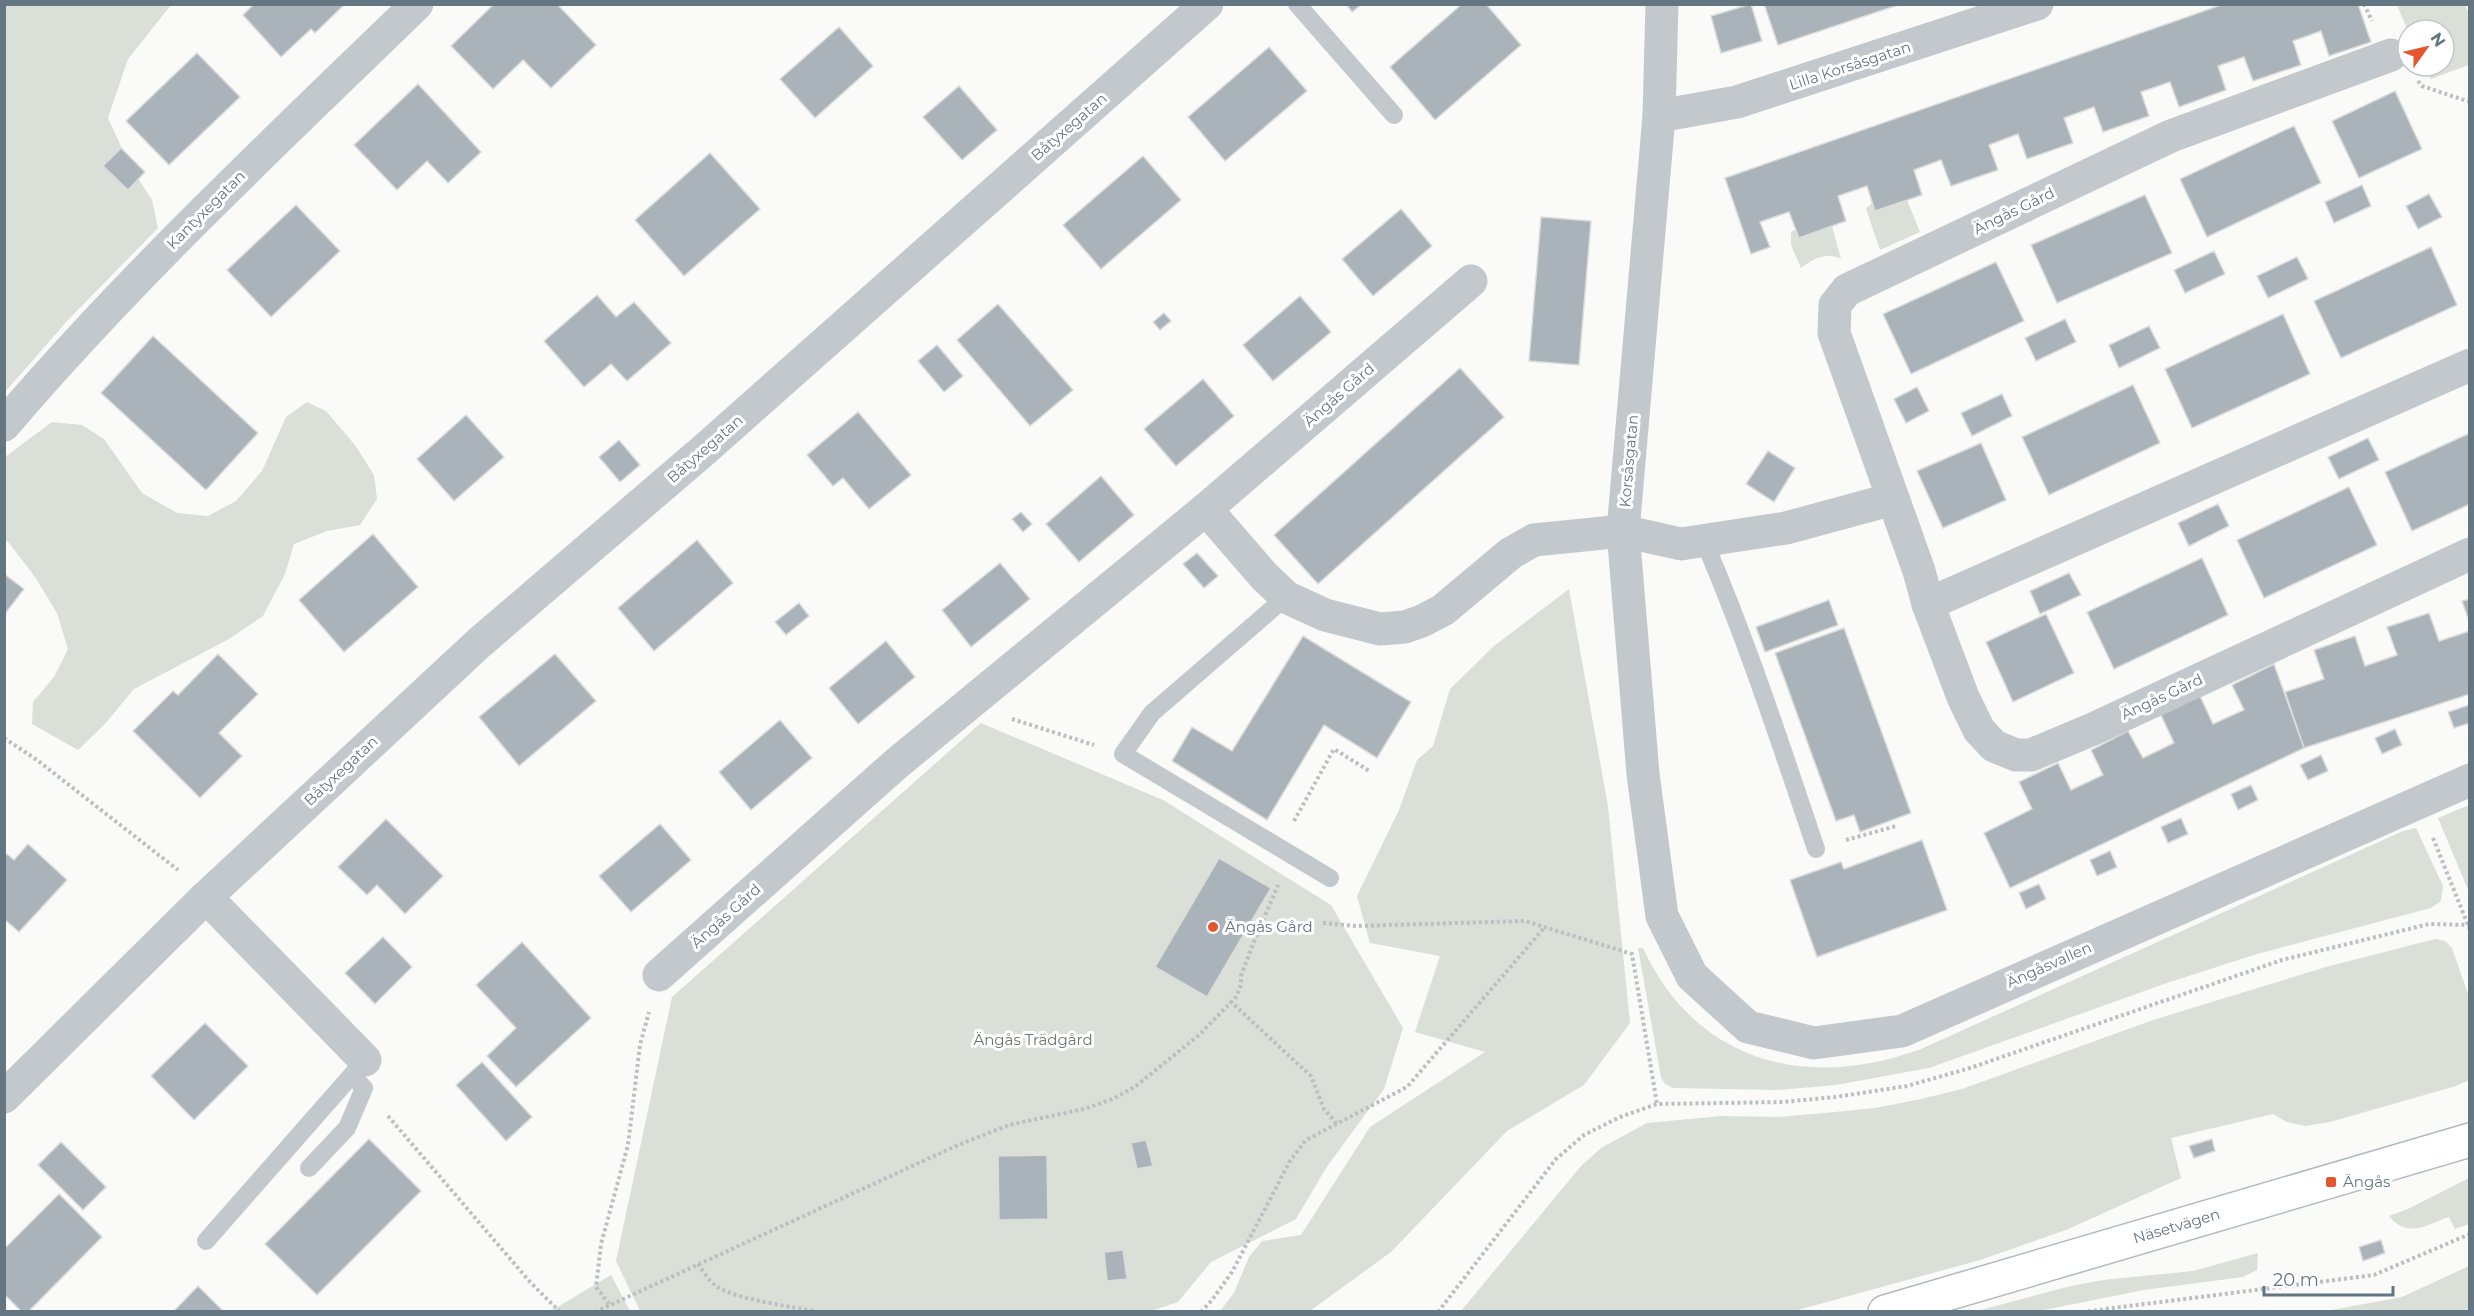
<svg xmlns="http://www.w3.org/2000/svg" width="2474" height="1316" font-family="Montserrat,sans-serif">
<rect width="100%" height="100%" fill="#fafaf8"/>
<g fill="#dadfd7">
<polygon points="5,5 171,5 128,59 108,118 130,166 152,200 158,228 68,320 5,392"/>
<polygon points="2397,5 2465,5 2469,14 2469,65 2431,79 2424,66 2444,66 2444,30 2408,31"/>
<polygon points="1907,200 1920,232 1880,250 1866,209 1873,202 1876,211"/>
<path d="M1832,226L1841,259C1827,251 1813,259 1801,268L1791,245V232L1796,229L1799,237Z"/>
<polygon points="307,402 326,411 355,445 374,475 377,499 360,525 327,531 294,544 285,574 263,616 229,639 134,689 104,725 78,750 32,724 33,702 54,677 68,649 57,613 35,577 9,543 5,540 5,457 52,422 82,425 104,439 142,493 177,513 208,516 236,501 262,471 286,417"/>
<polygon points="1569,589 1608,806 1630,1023 1584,1085 1507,1131 1391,1252 1310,1311 1220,1311 1234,1293 1249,1257 1262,1241 1301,1235 1370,1127 1485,1052 1415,1032 1440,956 1370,943 1357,896 1399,810 1417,760 1433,746 1450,689 1494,646"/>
<polygon points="981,723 1163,800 1331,905 1403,1028 1384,1089 1326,1168 1296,1219 1211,1262 1178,1302 1151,1311 640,1311 616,1261 672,997"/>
<polygon points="2469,805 2469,892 2438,818"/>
<path d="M2416,828L2443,886L2441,901L2431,908L2257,954L2164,984L1929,1068L1836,1085L1777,1090L1673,1088L1665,1084L1661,1077L1638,948H1643C1696,1063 1807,1091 1921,1049L2403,831Z"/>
<polygon points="2435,939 2445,941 2452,948 2469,997 2469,1080 2456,1086 2330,1122 2305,1126 2287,1122 2273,1114 2171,1138 2181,1178 2066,1230 1980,1260 1794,1311 1461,1311 1581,1166 1601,1148 1647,1123 1721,1116 1779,1117 1835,1112 1875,1108 1921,1099 1962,1089 2153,1020 2326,967"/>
<path d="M2469,1178V1224L2455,1229L2449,1217C2426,1225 2408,1239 2389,1216L2408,1209Z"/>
<polygon points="2258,1253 2257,1270 2243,1277 2144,1290 2039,1311 1977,1311 2071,1286 2103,1280 2193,1271"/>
<polygon points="2469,1266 2469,1311 2326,1311 2402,1297"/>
<polygon points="611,1275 630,1311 551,1311"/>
</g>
<g fill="#aab3b9" stroke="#dcdcda" stroke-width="1.5">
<polygon points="254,4 345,4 315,33 311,29 281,57 243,15"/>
<polygon points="494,4 557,4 596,45 551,88 523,60 493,89 451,46"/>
<polygon points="1346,4 1362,4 1352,12"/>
<polygon points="1462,4 1486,4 1521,45 1435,120 1390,67"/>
<polygon points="1751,4 1762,41 1721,53 1711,16"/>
<polygon points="1764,4 1901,4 1778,45"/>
<polygon points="2224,4 2358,4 2371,42 2329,56 2321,31 2293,41 2301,65 2253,81 2244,57 2218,66 2226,90 2179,107 2170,82 2141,92 2149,116 2103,132 2094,107 2064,118 2073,143 2027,159 2018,134 1989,145 1998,170 1951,186 1941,160 1914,170 1922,195 1875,211 1867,186 1838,196 1846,221 1799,238 1789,212 1760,222 1770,247 1751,254 1725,178"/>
<polygon points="839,27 873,66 815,118 780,79"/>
<polygon points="1269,47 1307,91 1225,161 1188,117"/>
<polygon points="197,53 240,97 169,165 126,121"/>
<polygon points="418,84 481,152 448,183 427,161 397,190 354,145"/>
<polygon points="959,86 997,130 962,160 923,117"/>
<polygon points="2395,91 2422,149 2359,178 2332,121"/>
<polygon points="2294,126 2321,183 2207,237 2180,179"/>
<polygon points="121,148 145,172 128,190 103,166"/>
<polygon points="710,153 760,209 684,276 635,220"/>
<polygon points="1143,156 1181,200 1101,269 1063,225"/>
<polygon points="2362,185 2371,206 2334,223 2325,202"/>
<polygon points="2429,194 2442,217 2418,229 2406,206"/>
<polygon points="2145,195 2172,253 2057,303 2031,245"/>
<polygon points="296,205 340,251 271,317 227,270"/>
<polygon points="1401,209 1432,246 1373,296 1342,259"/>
<polygon points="1541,217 1591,221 1579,365 1529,361"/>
<polygon points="2431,247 2457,305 2341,358 2314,301"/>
<polygon points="2214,251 2225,274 2185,293 2174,270"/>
<polygon points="2297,257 2308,279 2268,298 2257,276"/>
<polygon points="1996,262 2024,321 1911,374 1883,314"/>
<polygon points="597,295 616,317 634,302 671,343 627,381 611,364 584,387 544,341"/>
<polygon points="1300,296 1331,332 1273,381 1243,345"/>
<polygon points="998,304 1073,390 1030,426 957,340"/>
<polygon points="1164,313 1171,321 1160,330 1153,322"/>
<polygon points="2283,314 2310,374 2192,428 2165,369"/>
<polygon points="2065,319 2076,342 2036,361 2025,338"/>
<polygon points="2149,326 2160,348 2119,368 2109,345"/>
<polygon points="153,336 258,433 206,490 101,393"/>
<polygon points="937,345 963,376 944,392 918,361"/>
<polygon points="1460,368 1504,417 1318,584 1274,535"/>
<polygon points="1203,379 1234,416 1176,466 1144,429"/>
<polygon points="2133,385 2160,443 2049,495 2022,437"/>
<polygon points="1917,387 1929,411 1906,423 1894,399"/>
<polygon points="2002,394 2012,416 1972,436 1961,413"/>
<polygon points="858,412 911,475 869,509 843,478 833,486 807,455"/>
<polygon points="466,415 504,457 454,501 417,459"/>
<polygon points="2470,433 2470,504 2412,531 2385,472"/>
<polygon points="2368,438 2379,460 2339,479 2328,457"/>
<polygon points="619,440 640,465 620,482 599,457"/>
<polygon points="1981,443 2006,500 1943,528 1917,471"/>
<polygon points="1768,451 1795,468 1774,502 1746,484"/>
<polygon points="1101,476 1134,515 1079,562 1046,524"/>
<polygon points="2349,487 2377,545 2264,598 2237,540"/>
<polygon points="2218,504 2229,526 2189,546 2178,523"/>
<polygon points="1021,512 1032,524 1023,532 1012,519"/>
<polygon points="373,534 418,587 344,652 299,600"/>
<polygon points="697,540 733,583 654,651 618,608"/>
<polygon points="1197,553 1218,576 1204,588 1183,564"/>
<polygon points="2202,558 2228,615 2114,669 2087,612"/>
<polygon points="1000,563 1030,599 971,647 942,610"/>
<polygon points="2069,573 2081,595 2040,614 2030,591"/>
<polygon points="4,574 24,589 4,615"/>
<polygon points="2470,599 2470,624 2462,601"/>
<polygon points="1829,600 1838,625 1765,652 1756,627"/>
<polygon points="799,603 809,616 786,635 775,622"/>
<polygon points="2429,613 2439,641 2470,631 2470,694 2304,748 2285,692 2324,679 2314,650 2355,636 2365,666 2397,655 2387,627"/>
<polygon points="2046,614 2074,673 2013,702 1986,642"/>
<polygon points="1844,628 1911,813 1860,832 1854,815 1836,821 1775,653"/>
<polygon points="1303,636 1411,702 1377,758 1324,725 1267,820 1172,761 1192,727 1232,751"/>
<polygon points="886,641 915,677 858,724 829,688"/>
<polygon points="218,654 258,694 219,733 242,756 200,798 133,731 173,691 178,695"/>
<polygon points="555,654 596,701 519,766 479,717"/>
<polygon points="2274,664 2304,748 2010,888 1984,833 2032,809 2019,782 2058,763 2071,790 2103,775 2091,750 2128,731 2143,758 2174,743 2161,715 2200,696 2213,724 2244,710 2232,685"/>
<polygon points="2469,705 2470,723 2454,728 2448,712"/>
<polygon points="780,720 812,758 751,810 719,772"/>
<polygon points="2395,729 2402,745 2382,754 2375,738"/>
<polygon points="2321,755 2328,771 2308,780 2300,765"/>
<polygon points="2251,785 2258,800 2238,810 2231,794"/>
<polygon points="2181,818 2188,834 2168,843 2161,827"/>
<polygon points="386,819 443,876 405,914 377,885 367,895 338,867"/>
<polygon points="660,824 691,860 631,912 599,876"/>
<polygon points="1922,840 1947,910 1817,957 1790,880 1841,862 1844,869"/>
<polygon points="28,844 67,880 19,932 4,919 4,857 7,854 14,860"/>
<polygon points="2110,851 2117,867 2097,876 2090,860"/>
<polygon points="1219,858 1271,888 1207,997 1155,967"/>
<polygon points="2039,884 2046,899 2026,909 2019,893"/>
<polygon points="383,937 412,967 375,1004 345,973"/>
<polygon points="522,942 591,1018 516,1087 487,1056 516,1028 476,985"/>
<polygon points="205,1023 248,1066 194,1120 151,1076"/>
<polygon points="482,1062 532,1117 506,1141 456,1085"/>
<polygon points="369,1139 421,1191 317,1295 265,1244"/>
<polygon points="2212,1139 2215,1151 2194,1158 2189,1146"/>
<polygon points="1146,1140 1153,1166 1137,1169 1131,1143"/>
<polygon points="61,1142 106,1187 83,1210 38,1165"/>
<polygon points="1047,1155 1048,1219 999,1220 998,1156"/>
<polygon points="59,1194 102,1237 28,1312 22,1312 4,1294 4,1249"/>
<polygon points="2381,1240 2385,1253 2363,1261 2359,1247"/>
<polygon points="1123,1250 1127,1279 1107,1281 1104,1252"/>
<polygon points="198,1286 224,1312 173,1312"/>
</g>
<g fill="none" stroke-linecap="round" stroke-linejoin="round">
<defs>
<g id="secondary">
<path id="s1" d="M1885,1312L2470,1140"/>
</g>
</defs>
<use href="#secondary" stroke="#b3babf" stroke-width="36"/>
<g stroke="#bbbfc2" stroke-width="4" stroke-dasharray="3 3" stroke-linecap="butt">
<polyline points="2364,4 2372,21"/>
<polyline points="2418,81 2422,86 2470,102"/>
<polyline points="1012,719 1094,745"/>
<polyline points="4,738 37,760 178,870"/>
<polyline points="1294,821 1334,749 1371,772"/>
<polyline points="2433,838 2470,930"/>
<polyline points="1846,840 1896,826"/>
<polyline points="1323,923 1356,926 1525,921 1632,954 1657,1104"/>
<polyline points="1230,1001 1311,1076 1324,1109 1337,1124"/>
<polyline points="388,1116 530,1282 560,1312"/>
<path d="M698,1264C703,1271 709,1281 716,1286C737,1300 791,1306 817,1312"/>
<polyline points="609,1304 596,1287 601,1244 628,1145 640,1045 649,1012"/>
<polyline points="595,1312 958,1145 1009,1125 1084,1109 1113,1099 1136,1086 1199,1035 1236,997 1241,985 1241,976 1253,944 1278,885"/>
<polyline points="1201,1312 1212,1300 1232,1272 1290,1161 1306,1140 1407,1087 1544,928"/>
<polyline points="1438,1312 1556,1159 1584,1135 1620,1117 1657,1104 1783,1102 1835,1097 1907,1086 1970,1068 2282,960 2429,924 2470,925"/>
<polyline points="2082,1312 2374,1275 2470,1234"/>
</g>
<g stroke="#c3c8cc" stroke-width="18">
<polyline points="1297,4 1394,115"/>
<path d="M1704,541C1747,641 1781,745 1816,849"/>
<polyline points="1286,597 1152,713 1123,754 1330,878"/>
<polyline points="309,1168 347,1128 364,1088 352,1075"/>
<polyline points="206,1241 365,1060"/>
</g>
<g stroke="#c3c8cc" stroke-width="33">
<polyline points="1662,4 1659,116 1623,531 1643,774 1662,916 1692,976 1748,1027 1814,1043 1902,1031 2470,780"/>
<polyline points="2391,55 2171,136 1847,290 1835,305 1834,333 1919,571 1928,604 1963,697 1979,730 1994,746 2016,755 2031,755 2093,729 2470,554"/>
<polyline points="1659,116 1737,102 2037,4"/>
<path d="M4,425C132,275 276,141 417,4"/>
<polyline points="1206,509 1264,576 1286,597 1325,615 1380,629 1405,627 1422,621 1443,610 1511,553 1534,540 1623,531 1681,544 1786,528 1893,499"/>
<polyline points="1928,604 2470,365"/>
<polyline points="206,897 365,1060"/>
<polyline points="659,975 896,764 1206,509 1471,281"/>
<polyline points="4,1097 206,897 479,643 704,450 1207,4"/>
</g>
<use href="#secondary" stroke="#fff" stroke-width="33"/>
</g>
<g fill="#e4572e" stroke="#fff" stroke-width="2">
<circle cx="1213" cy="927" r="6"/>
<rect x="2325" y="1176" width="12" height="12" rx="3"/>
</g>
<g text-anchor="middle" stroke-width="6" stroke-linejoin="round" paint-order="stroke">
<g font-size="15" fill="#657683" stroke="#fff">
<text transform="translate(1850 66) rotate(-18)" y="5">Lilla Korsåsgatan</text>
<text transform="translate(1069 127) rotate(-41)" y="5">Båtyxegatan</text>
<text transform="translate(206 210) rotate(-45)" y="5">Kantyxegatan</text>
<text transform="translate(2014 211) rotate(-26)" y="5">Ängås Gård</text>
<text transform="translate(1339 395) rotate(-41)" y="5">Ängås Gård</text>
<text transform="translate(705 449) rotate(-41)" y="5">Båtyxegatan</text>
<text transform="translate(1629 461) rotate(-85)" y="5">Korsåsgatan</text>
<text transform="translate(2162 697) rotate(-25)" y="5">Ängås Gård</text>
<text transform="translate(341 771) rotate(-43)" y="5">Båtyxegatan</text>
<text transform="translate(726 916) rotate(-42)" y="5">Ängås Gård</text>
<text transform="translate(2049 965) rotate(-24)" y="5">Ängåsvallen</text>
<text dy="5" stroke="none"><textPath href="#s1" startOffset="304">Näsetvägen</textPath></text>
</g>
<g font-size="15" fill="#657683" stroke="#fff" text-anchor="start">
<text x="1225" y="932">Ängås Gård</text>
<text x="2343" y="1187">Ängås</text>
</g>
<g font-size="15" fill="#687a64" stroke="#fff">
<text x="1033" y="1045">Ängås Trädgård</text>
</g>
</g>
<rect width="2474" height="1316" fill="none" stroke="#657683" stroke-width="12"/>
<g transform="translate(2426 48) rotate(56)"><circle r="28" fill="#ffffff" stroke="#c1c8cd" stroke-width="1.5"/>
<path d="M0-4.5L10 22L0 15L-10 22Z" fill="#e4572e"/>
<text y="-9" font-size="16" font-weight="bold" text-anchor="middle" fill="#657683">N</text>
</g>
<path d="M2264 1286v9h129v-9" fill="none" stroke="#657683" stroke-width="3"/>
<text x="2273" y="1286" font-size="18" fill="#657683" stroke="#ffffff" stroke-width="4.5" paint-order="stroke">20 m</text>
</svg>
